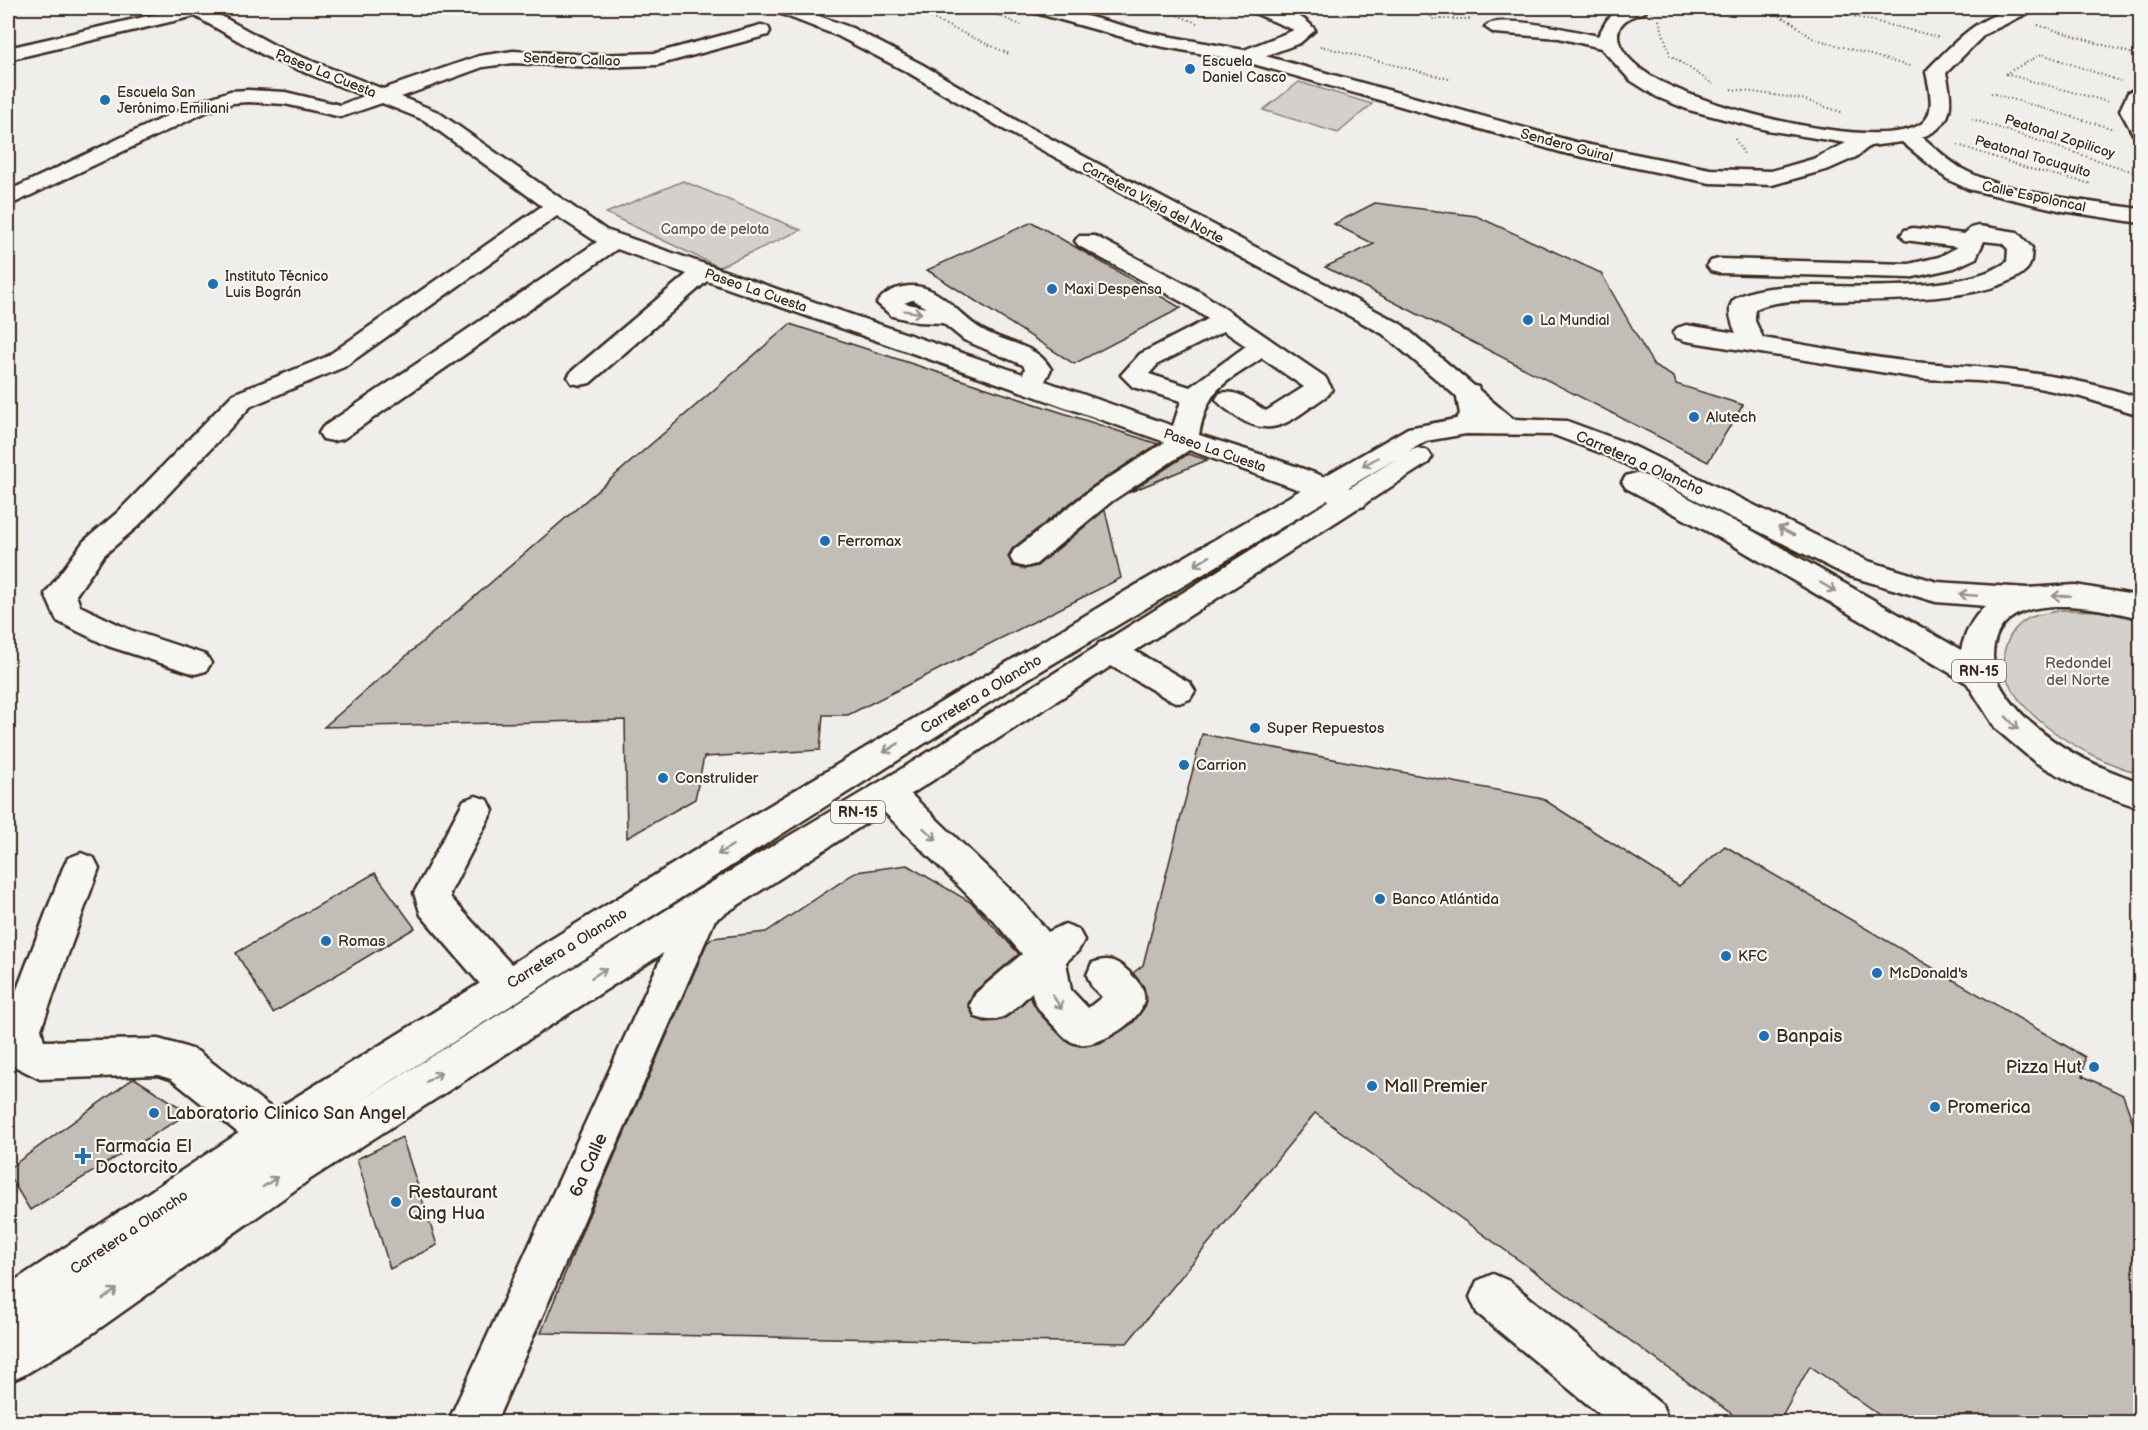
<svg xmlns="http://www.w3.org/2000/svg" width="2148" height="1430" font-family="'Balsamiq Sans',sans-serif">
<rect width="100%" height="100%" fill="#efeeea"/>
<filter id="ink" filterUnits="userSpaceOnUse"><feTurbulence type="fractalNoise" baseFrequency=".0167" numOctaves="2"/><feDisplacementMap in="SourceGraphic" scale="12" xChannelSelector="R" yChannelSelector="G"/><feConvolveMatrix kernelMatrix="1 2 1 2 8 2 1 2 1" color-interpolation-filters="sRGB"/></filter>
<g filter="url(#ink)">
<g fill="#d4d1cc" stroke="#887e75" stroke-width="1.5">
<polygon points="1299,82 1372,104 1338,133 1263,110"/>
<polygon points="683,181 801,230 719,267 606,213"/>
<path d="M2061,610L2099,611L2140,620V773C2094,763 1986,705 2006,645C2010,634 2018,624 2029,618C2038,614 2051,613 2061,610Z"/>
</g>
<g fill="#c2bdb7" stroke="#3b2a1e" stroke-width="1.5">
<polygon points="1375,203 1476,216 1601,273 1654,366 1674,377 1676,384 1743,405 1708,462 1325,267 1374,244 1334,224"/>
<polygon points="1032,222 1181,308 1074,364 927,270"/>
<polygon points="790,324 1158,444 1091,487 1013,548 1008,556 1013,566 1024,569 1037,566 1105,510 1121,578 848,715 823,715 820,750 704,757 695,799 627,838 625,720 324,727"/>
<polygon points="1188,454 1207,460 1128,493"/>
<polygon points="1202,734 1543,799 1679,886 1725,846 2085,1057 2083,1076 2123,1095 2140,1142 2140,1422 1889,1422 1810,1366 1779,1422 1743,1422 1315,1113 1127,1343 541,1333 585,1224 707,943 713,938 766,932 856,872 907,865 972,903 1019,954 974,992 968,1004 974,1018 985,1022 1002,1020 1030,997 1040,1014 1066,1041 1080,1046 1100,1043 1133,1023 1146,1005 1144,987 1133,973 1143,965"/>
<polygon points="375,873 415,928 273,1013 236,953"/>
<polygon points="134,1078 189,1113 30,1210 8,1174 8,1169"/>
<polygon points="402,1137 437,1245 390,1269 357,1159"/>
</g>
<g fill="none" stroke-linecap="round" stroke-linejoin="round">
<defs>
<g id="minor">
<path d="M183,8H214L212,11L281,49L383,89L479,56L513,51L593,55L656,53L761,25L768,27L770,31L768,35L657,65L593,67L513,63L483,67L401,97L438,112L606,230L1023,374L1025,369L1023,365L964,340L943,323L918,322L892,316L877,303C883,294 892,289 903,287C937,280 956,314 981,329C1005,344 1036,343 1051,369L1045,381L1173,426L1181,401L1133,387L1121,375L1140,354L1208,319L1184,303L1079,246L1075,241L1079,236H1095L1202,293L1325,377L1332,389L1328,395C1295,416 1276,442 1237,417C1230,411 1221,407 1216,399L1220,393C1238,389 1251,402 1266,411L1304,387L1262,358C1223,385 1209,385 1199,435C1227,444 1357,482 1368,500L1364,506L1354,509L1344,506L1189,450L1112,501L1036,564L1025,567L1014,564L1010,557L1014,550L1092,489L1165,442L707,281L590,383L581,385L572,383L568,377L572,371L687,274L617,249L343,439L333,441L323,439L319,433L323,427L597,242L557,216L344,367L251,406L138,526L104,555L76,595L80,606L130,630L206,655L211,663L206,671L195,674L108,646L57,621L45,594L84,541L118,512L233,394L326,357L542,206L424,120L382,103L341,117L285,104L248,102L233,103L206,112L8,206V191L192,104L230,91L248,90L285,92L340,105L364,96L267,57L195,16L8,60V48ZM912,300H914L926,308L904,303ZM1224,331L1246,346L1190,387L1149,374L1158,364Z"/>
<polygon points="773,8 797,8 852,28 923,65 1019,122 1401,324 1519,424 1516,430 1506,432 1496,430 1383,334 1005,130 909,73 838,36 776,12"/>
<path d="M1029,8H1057L1150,33L1244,50L1294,30L1252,12L1249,8C1270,6 1302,11 1315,30L1300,43L1265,56L1575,142L1710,169L1771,171L1813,159L1846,143L1767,130L1689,110L1657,97L1630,80L1601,48L1559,38L1494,33L1485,27C1495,12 1580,32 1598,36L1607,20L1620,8H1648L1645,12C1601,23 1618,53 1645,72C1687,104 1876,154 1921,124C1937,113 1929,87 1926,72L1929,68C1961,36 1985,8 2033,8L2030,12L1985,34L1946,73C1953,102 1955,126 1922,137C1936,148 1950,163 1966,171C2013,195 2087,201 2140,209V223L2063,211L1968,189L1947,179L1902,142L1870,146L1856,157L1829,169L1772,185L1710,183L1564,153L1243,61L1148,44L1032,12Z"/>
<polygon points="2140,86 2140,136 2133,134 2120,110 2128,93"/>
<path d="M1979,226L2017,232L2032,248C2031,255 2032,265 2026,270C1994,303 1874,300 1828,301C1804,301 1778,299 1755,309V321L1763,338C1816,346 1871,359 1925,363C2004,369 2064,373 2140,398V415L2081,397L2034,387L1979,381L1924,379L1686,341L1677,338L1673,333L1677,328L1686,325L1736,333C1732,324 1725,307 1735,299C1756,285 1789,287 1812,286C1865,286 1963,292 2007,262L2008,249L2002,243L1984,241L1976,258L1954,268L1909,278L1719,273L1711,271L1707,266L1711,261L1719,259L1909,264L1939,257L1958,247L1905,240L1901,235L1905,230L1913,228L1964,234L1971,228Z"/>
<polygon points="1110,640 1121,643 1190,683 1195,691 1190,699 1179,703 1168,699 1099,659 1094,651 1099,643"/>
<path d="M888,780L900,784L1020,899L1048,932L1065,924L1078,929L1084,940L1078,951L1066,962L1071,990L1088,1008L1102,997L1092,987L1087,975L1092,963C1109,957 1116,960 1129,972C1135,979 1143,985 1144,995C1149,1017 1100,1047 1080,1044C1067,1043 1060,1031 1051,1023C1043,1014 1033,1005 1032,992C1013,1009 1003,1027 976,1017L970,1005L976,993L1022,954L994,921L876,804L871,794L876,784Z"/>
<polygon points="476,796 488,800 493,810 450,893 451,898 520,974 525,986 520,998 506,1003 492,998 421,915 414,893 464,800"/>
<polygon points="81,853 94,858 99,868 41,1029 44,1041 158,1039 183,1046 197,1051 287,1120 293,1134 287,1148 272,1154 257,1148 171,1079 158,1075 40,1079 12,1065 8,1055 8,1013 63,868 68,858"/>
<polygon points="702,893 715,897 720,908 496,1422 448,1422 684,908 689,897"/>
<polygon points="1493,1274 1509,1281 1662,1405 1669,1422 1609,1422 1477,1313 1470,1297 1477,1281"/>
</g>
<path id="major" d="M1469,385L1478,387L1486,414L1484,418L1567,421L1629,444L1868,561L1937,582L2027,588L2075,585L2140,596V618C2101,608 2005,587 1994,645C1991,662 1995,678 2005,693C2036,739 2089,765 2140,782V808L2080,787L2035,762L1996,729L1967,683L1731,544L1626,488L1622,482L1626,476L1636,473L1646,476L1751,530L1961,650C1964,635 1973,616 1986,606L1936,602L1846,575L1609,456L1554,435L1466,434L1426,441L1409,451L1418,448L1428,451L1432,457L1428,463L309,1180L86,1338L24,1375L8,1382V1285L254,1123L707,843L1126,591L1408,428L1456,419L1460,414L1456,393L1460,387ZM1399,457L898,771L697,891L357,1103L1009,690Z"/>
</defs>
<use href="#minor" stroke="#3b2a1e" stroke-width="5"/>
<use href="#major" stroke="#3b2a1e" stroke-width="5"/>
<g stroke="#3b2a1e" stroke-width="2" stroke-dasharray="1 3" stroke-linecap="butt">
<polyline points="909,8 1009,54"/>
<polyline points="980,8 1021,25"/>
<polyline points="1159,8 1197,23"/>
<polyline points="1429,8 1432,19 1471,19"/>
<polyline points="1471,8 1474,18"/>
<polyline points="1761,8 1790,21 1812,38 1912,67"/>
<polyline points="1820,8 1938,37"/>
<polyline points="1659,20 1670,55 1713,84"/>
<polyline points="2038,25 2140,56"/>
<polyline points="1320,46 1449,79"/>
<polyline points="2005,74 2042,54 2120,81"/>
<polyline points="2006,74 2109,102"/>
<polyline points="1731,89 1802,99 1844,113"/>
<polyline points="1991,93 2114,129"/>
<polyline points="1972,119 2140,174"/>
<polyline points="1735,139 1744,154"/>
<polyline points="1958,145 2030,169 2092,184"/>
</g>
<use href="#minor" fill="#f6f6f2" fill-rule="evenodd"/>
<use href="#major" fill="#f6f6f2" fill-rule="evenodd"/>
</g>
<defs><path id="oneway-shaft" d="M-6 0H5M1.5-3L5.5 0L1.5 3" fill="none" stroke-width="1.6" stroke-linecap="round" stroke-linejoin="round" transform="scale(1.5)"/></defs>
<g stroke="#989088">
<use href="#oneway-shaft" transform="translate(913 312) rotate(9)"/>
<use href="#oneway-shaft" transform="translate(1370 462) rotate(150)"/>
<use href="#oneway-shaft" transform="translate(1786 531) rotate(-153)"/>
<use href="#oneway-shaft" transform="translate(1202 561) rotate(149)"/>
<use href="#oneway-shaft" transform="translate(1828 587) rotate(30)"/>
<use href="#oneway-shaft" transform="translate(1968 595) rotate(-175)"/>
<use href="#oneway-shaft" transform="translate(2061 596) rotate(179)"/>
<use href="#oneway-shaft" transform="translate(2012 723) rotate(47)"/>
<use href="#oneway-shaft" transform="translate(891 748) rotate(149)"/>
<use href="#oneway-shaft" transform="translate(930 834) rotate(42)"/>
<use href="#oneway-shaft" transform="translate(725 850) rotate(148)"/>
<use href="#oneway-shaft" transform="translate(599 973) rotate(-32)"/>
<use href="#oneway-shaft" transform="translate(1057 1002) rotate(58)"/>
<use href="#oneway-shaft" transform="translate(434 1077) rotate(-32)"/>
<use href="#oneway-shaft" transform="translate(270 1182) rotate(-35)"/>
<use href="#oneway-shaft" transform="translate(110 1294) rotate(-35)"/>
</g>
</g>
<g fill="#1f6fb2" stroke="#f6f6f2" stroke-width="2">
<circle cx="1190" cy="69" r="6"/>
<circle cx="105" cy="100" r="6"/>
<circle cx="213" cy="284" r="6"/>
<circle cx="1052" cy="289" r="6"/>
<circle cx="1528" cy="320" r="6"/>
<circle cx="1694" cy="417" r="6"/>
<circle cx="825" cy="541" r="6"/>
<circle cx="1255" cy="728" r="6"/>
<circle cx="1184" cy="765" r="6"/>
<circle cx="663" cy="778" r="6"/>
<circle cx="1380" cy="899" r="6"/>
<circle cx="326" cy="941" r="6"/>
<circle cx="1726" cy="956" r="6"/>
<circle cx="1877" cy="973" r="6"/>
<circle cx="1764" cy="1036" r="6"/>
<circle cx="2094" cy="1067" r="6"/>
<circle cx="1372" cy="1086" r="6"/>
<circle cx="1935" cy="1107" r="6"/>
<circle cx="154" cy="1113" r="6"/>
<path d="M80 1147h6v6h6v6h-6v6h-6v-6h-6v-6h6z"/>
<circle cx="396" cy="1202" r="6"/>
</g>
<g text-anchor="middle" stroke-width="4.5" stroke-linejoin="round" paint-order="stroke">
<g font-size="14" fill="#3b2a1e" stroke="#f6f6f2">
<text transform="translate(572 59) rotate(2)" y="5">Sendero Callao</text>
<text transform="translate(326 73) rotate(22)" y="5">Paseo La Cuesta</text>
<text transform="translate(2060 136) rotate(18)" y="5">Peatonal Zopilicoy</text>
<text transform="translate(1567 145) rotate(15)" y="5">Sendero Guiral</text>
<text transform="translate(2033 156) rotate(16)" y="5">Peatonal Tocuquito</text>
<text transform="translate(2034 196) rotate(12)" y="5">Calle Espoloncal</text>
<text transform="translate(1153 202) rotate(28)" y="5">Carretera Vieja del Norte</text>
<text transform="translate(756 290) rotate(19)" y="5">Paseo La Cuesta</text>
<text transform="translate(1215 450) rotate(19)" y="5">Paseo La Cuesta</text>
</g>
<g font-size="14" fill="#3b2a1e" stroke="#f6f6f2" text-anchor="start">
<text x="1202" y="66">Escuela<tspan x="1202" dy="16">Daniel Casco</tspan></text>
<text x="117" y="97">Escuela San<tspan x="117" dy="16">Jerónimo Emiliani</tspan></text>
<text x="225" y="281">Instituto Técnico<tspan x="225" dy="16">Luis Bográn</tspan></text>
<text x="1064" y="294">Maxi Despensa</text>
<text x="1540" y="325">La Mundial</text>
</g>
<g font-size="14" fill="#61544a" stroke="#f6f6f2">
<text x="715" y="234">Campo de pelota</text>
</g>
<g fill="#f6f6f2" stroke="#73675e" stroke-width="1.5">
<rect x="1952" y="660" width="54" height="22" rx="4.5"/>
<rect x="831" y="801" width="54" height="22" rx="4.5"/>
</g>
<g font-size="14" font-weight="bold" fill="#3b2a1e">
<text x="1979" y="676">RN-15</text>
<text x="858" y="817">RN-15</text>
</g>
<g font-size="15" fill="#3b2a1e" stroke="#f6f6f2" text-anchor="start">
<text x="1706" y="422">Alutech</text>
<text x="837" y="546">Ferromax</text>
<text x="1267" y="733">Super Repuestos</text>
<text x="1196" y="770">Carrion</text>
<text x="675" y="783">Construlider</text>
<text x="1392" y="904">Banco Atlántida</text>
<text x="338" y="946">Romas</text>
<text x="1738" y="961">KFC</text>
<text x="1889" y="978">McDonald's</text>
</g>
<g font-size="15" fill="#3b2a1e" stroke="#f6f6f2">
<text transform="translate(1640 463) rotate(24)" y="5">Carretera a Olancho</text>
<text transform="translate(981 694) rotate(-31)" y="5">Carretera a Olancho</text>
<text transform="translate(567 948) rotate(-32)" y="5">Carretera a Olancho</text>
<text transform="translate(129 1232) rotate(-34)" y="5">Carretera a Olancho</text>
</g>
<g font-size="15" fill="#61544a" stroke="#f6f6f2">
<text x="2078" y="668">Redondel<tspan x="2078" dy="17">del Norte</tspan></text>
</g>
<g font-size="18" fill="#3b2a1e" stroke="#f6f6f2" text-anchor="start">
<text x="1776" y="1042">Banpais</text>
<text x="2082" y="1073" text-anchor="end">Pizza Hut</text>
<text x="1384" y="1092">Mall Premier</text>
<text x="1947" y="1113">Promerica</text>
<text x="166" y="1119">Laboratorio Clinico San Angel</text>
<text x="95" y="1152">Farmacia El<tspan x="95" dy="21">Doctorcito</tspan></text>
<text x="408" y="1198">Restaurant<tspan x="408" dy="21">Qing Hua</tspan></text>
</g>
<g font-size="18" fill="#3b2a1e" stroke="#f6f6f2">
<text transform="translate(588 1165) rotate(-66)" y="6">6a Calle</text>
</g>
</g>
<rect width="2148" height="1430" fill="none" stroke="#f6f6f2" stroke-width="30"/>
<rect x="15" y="15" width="2118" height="1400" fill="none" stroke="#3b2a1e" stroke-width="2" filter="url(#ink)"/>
</svg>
